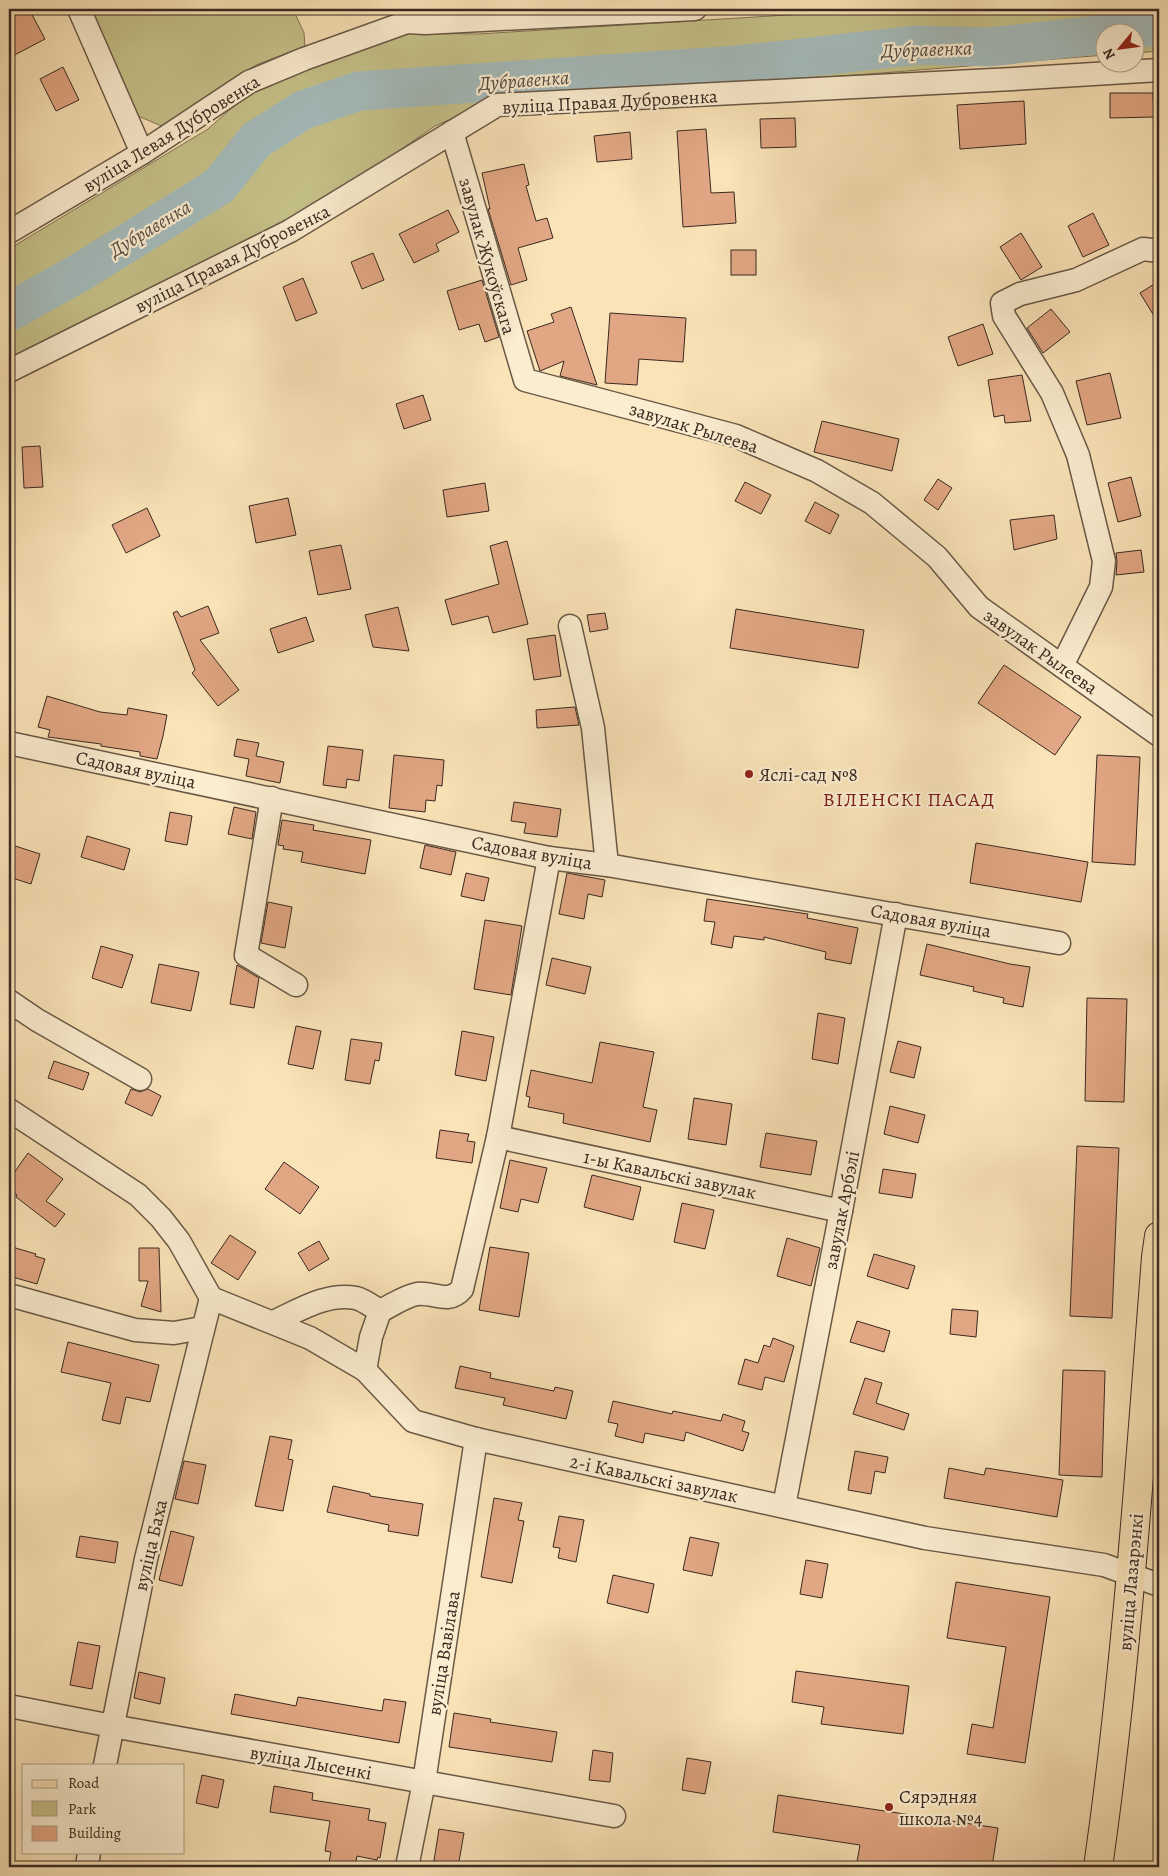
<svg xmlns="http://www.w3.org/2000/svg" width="1168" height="1876" font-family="Alegreya,serif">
<rect width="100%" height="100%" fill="#f9e3b7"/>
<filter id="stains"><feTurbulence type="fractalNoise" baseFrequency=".004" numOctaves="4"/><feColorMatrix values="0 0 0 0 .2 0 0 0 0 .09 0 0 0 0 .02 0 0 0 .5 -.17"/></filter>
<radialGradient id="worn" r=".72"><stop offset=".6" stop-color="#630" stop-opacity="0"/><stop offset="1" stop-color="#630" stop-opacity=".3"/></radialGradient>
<g fill="#c5c189" stroke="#807555">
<polygon points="86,9 293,9 304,33 305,46 256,65 164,127 138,116"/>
<polygon points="885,9 1159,9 1159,51 1136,53 1136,32 1106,32 1105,55 857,75 496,99 435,126 340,191 131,303 9,360 9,249 208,129 244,97 286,73 398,33 478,34"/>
</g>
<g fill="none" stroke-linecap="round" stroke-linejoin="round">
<g stroke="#a4bbbb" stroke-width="39">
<polyline points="1115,32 1159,26"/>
<polyline points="9,312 79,273 219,186 256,140 303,110 359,91 738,65 918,45 989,47 1106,34"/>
</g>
</g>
<g fill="#e1a683" stroke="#3a2921">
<polygon points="17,9 29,9 45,39 9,58 9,13"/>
<polygon points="63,67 79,100 56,111 40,79"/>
<polygon points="1110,93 1153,93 1154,117 1110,118"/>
<polygon points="1024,101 1026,144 960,149 957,105"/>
<polygon points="795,118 796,147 761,148 760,119"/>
<polygon points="706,129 711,193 734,192 736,223 683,227 677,131"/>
<polygon points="630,132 632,159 597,162 594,136"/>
<polygon points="524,164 529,185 526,186 536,221 547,218 553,238 518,248 527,280 511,285 488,209 490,209 482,173"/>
<polygon points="448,210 459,232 436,244 439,251 414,263 399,234"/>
<polygon points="1093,213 1109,245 1083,257 1068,226"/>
<polygon points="1021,233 1042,267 1021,280 1000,247"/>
<rect x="731" y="250" width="25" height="25"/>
<polygon points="373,253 384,280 362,289 351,262"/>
<polygon points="303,278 317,313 296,321 283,287"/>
<polygon points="482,280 499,337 485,342 479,324 459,330 447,291"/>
<polygon points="1159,281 1159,324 1140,293"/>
<polygon points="571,307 597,385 560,376 564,361 540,371 527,331 554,322 551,314"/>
<polygon points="1051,309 1070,332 1043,353 1027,328"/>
<polygon points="610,313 686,318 683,362 639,359 637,385 605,383"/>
<polygon points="983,324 993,354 958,366 948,337"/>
<polygon points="1110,373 1121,418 1087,425 1076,381"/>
<polygon points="1022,375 1031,421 1005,423 1004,415 994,417 988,380"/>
<polygon points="423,395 431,420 404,429 396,404"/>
<polygon points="822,421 899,439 892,471 814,452"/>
<polygon points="40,446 43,487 24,488 22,447"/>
<polygon points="1131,477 1141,516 1118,522 1108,483"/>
<polygon points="938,479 952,488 938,510 924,500"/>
<polygon points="745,482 771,495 761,514 735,501"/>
<polygon points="485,483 489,511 447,517 443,490"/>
<polygon points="288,498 296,535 256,543 249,506"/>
<polygon points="815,502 839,515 830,534 805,521"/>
<polygon points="147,508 160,536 126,553 112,525"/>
<polygon points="1054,515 1057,539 1014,550 1010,520"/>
<polygon points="507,541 528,624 493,633 488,616 452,625 445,600 499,584 490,546"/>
<polygon points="341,545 351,589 318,595 309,551"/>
<polygon points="1141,550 1144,572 1116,575 1117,562 1116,553"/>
<polygon points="208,606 219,633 200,640 239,690 218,706 192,673 195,670 173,613 177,611 181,617"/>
<polygon points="398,607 409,651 373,647 365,615"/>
<polygon points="736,609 864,630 858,668 730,648"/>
<polygon points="605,613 608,629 590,632 587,615"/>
<polygon points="306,617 314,641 278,653 270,629"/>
<polygon points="555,635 561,676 534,680 527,639"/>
<polygon points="1004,665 1081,717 1055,755 978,703"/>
<polygon points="47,696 100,712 127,715 128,708 167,715 163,736 157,759 140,756 140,752 101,746 101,744 48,737 50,730 38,727"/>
<polygon points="575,707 579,725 537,728 536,710"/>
<polygon points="237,739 259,743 256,756 284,762 280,783 246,776 249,759 234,756"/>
<polygon points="328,746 363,750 359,781 347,779 346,788 323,785"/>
<polygon points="394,755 444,760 442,786 437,785 435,801 426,800 425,812 389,808"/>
<polygon points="1097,755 1140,757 1135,865 1092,862"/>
<polygon points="514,802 561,809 557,837 524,833 526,823 511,821"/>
<polygon points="234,807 256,812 252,839 228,834"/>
<polygon points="170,812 192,816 187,845 165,841"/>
<polygon points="282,820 314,825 313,830 371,840 365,874 301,862 303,852 283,849 284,846 278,845"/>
<polygon points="87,836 130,849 124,870 81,857"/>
<polygon points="976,843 1088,862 1081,902 970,883"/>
<polygon points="9,844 40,854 31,884 9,877"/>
<polygon points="425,845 456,852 451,875 420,868"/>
<polygon points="466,873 489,878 484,901 461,896"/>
<polygon points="567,873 605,880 602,897 588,894 584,919 559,914"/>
<polygon points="707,899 808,914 807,918 858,928 851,964 825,959 826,952 764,937 764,940 734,936 732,948 711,944 715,922 704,921"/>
<polygon points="268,902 292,907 285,948 261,943"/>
<polygon points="485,920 522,926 511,995 474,989"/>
<polygon points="927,944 1010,964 1030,967 1023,1007 1003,1003 1004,998 973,991 974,987 920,975"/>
<polygon points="101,946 133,955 122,988 92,978"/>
<polygon points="552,958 591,967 585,994 546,985"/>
<polygon points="159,964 199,972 191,1011 151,1003"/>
<polygon points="237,965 259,978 254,1008 230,1004"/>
<polygon points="1087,998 1127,999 1124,1102 1085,1101"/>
<polygon points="818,1013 845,1018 838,1064 812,1059"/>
<polygon points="296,1026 321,1031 313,1069 288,1064"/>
<polygon points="462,1031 494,1037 486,1081 455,1075"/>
<polygon points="351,1039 382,1043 379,1061 375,1060 370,1084 345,1080"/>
<polygon points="898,1041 921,1047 914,1078 890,1072"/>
<polygon points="600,1042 654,1052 643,1107 657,1110 650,1142 563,1123 564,1114 528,1107 530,1097 526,1096 531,1070 592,1083"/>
<polygon points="54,1061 89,1073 83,1090 48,1078"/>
<polygon points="131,1089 140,1092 148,1089 161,1096 152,1116 125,1103"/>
<polygon points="694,1098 732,1104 726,1145 688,1139"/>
<polygon points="890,1106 925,1115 918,1143 884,1134"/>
<polygon points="440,1130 469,1134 467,1141 475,1142 472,1163 436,1158"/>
<polygon points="766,1133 817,1141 811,1175 760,1167"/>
<polygon points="1077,1146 1119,1148 1112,1318 1070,1316"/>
<polygon points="28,1153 63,1179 46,1201 65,1214 55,1227 16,1197 17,1195 9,1189 9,1180"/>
<polygon points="510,1160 547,1168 538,1203 521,1199 518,1212 500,1208"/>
<polygon points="284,1162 319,1187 300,1214 265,1189"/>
<polygon points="883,1169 916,1174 912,1198 879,1193"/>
<polygon points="592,1175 641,1187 633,1220 584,1207"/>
<polygon points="682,1203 714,1210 705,1249 674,1242"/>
<polygon points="230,1235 256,1252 238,1280 211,1263"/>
<polygon points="787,1238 820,1248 811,1286 777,1276"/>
<polygon points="319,1241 329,1259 309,1271 298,1253"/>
<polygon points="9,1246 36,1254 35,1256 45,1259 37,1284 9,1276"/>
<polygon points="490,1247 529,1253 519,1317 479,1310"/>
<polygon points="139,1248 159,1248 161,1312 141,1306 148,1281 139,1281"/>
<polygon points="874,1254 915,1266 908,1289 867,1276"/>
<polygon points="952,1309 978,1311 976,1337 950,1334"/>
<polygon points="857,1321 890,1331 884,1352 850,1342"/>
<polygon points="773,1338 794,1346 784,1382 765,1377 762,1390 738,1384 745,1359 758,1363 764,1345 770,1347"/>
<polygon points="68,1342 159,1365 150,1402 126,1397 120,1424 102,1420 111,1383 61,1372"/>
<polygon points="460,1366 491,1373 490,1378 554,1391 555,1387 573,1391 566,1419 503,1405 505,1398 455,1388"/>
<polygon points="1063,1370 1105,1371 1102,1477 1059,1475"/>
<polygon points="865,1378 882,1383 876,1403 909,1414 904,1430 853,1414"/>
<polygon points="613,1401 672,1414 673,1411 721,1421 723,1414 745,1421 742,1431 749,1433 743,1451 686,1432 684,1441 645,1433 643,1443 615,1436 618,1424 608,1422"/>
<polygon points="270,1436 292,1440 288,1459 293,1460 283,1511 255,1506"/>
<polygon points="855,1451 888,1457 885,1473 875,1471 871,1494 848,1490"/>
<polygon points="184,1461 206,1465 198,1504 175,1499"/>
<polygon points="949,1468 984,1475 986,1468 1063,1480 1057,1517 944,1498"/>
<polygon points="333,1486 370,1494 370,1496 423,1504 418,1536 388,1531 389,1525 327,1512"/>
<polygon points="494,1498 522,1503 518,1520 524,1521 512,1583 481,1577"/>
<polygon points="559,1516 584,1520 576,1562 558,1558 560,1548 553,1547"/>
<polygon points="171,1531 194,1537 182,1586 159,1580"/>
<polygon points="80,1536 118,1542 115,1563 76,1557"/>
<polygon points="690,1537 719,1543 712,1576 683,1570"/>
<polygon points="806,1560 828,1564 822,1598 800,1594"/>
<polygon points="613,1575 654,1584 648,1613 607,1603"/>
<polygon points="956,1582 1050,1597 1025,1763 967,1754 972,1724 993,1728 1006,1647 947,1638"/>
<polygon points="78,1642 100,1646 92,1689 70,1685"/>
<polygon points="796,1671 909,1686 903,1734 821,1724 824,1707 792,1702"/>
<polygon points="139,1672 165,1678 160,1704 134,1698"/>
<polygon points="235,1694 296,1706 298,1697 382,1711 384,1699 406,1702 399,1743 231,1714"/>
<polygon points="454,1713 491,1719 490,1722 557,1732 552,1762 449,1747"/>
<polygon points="593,1750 613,1753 610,1782 589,1780"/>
<polygon points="687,1758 711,1762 705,1794 682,1790"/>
<polygon points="202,1775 224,1780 218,1808 196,1803"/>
<polygon points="274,1786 313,1793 312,1800 370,1809 368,1820 386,1823 380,1858 378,1857 377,1860 357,1856 355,1866 329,1862 331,1852 325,1851 330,1821 270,1812"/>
<polygon points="778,1795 998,1828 992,1867 927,1867 898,1863 898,1867 856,1867 860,1845 773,1832"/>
<polygon points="439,1829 464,1833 458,1867 433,1867"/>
</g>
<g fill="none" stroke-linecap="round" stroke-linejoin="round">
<defs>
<g id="street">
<polyline points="79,9 142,153"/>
<polyline points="452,132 525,380 736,436 817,471 872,503 937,557 979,607 1159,735"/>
<polyline points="9,232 142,153 249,82 304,59 407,22 425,23 695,9"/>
<polyline points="9,371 290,231 497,105 1013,79 1159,70"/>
<polyline points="570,626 593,728 607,865"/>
<polyline points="1062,666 1101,587 1104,561 1078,455 1052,393 1004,316 1002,303 1020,294 1076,280 1143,249 1159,251"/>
<polyline points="9,743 549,858 607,865 1059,943"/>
<polyline points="272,798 246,955 296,985"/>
<polyline points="9,1001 37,1020 140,1079"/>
<polyline points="9,1110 138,1195 161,1218 179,1241 211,1298 310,1338 365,1370 413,1421 476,1439 925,1538 1104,1565 1159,1585"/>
<polyline points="498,1137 841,1211"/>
<polyline points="9,1295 135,1330 174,1333 202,1328"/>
<path d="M273,1322C298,1311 327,1292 356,1298C364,1300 373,1307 380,1311C391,1306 405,1296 417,1294C435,1292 448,1305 462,1289L498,1137L549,858"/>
<polyline points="365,1370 371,1337 380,1311"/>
<polyline points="784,1506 841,1211 896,914"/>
<polyline points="9,1706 112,1726 614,1816"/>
<polyline points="105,1765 146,1559 211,1298"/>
<polyline points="87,1867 89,1852"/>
<polyline points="407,1867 424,1782 476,1439"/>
</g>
<path id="primary" d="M1098,1867C1127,1665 1140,1461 1156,1257L1159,1236"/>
</defs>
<use href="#street" stroke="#6a5846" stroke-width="25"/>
<use href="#primary" stroke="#3a2921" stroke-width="30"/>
<use href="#street" stroke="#fbedd0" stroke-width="22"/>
<use href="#primary" stroke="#f9e3b7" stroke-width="28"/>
</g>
<g fill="#8f2418" stroke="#fbedd0" stroke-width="2">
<circle cx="749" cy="774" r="5"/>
<circle cx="889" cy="1807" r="5"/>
</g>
<g text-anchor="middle" stroke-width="4.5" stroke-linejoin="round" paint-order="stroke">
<g font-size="19" fill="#3a2921" stroke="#fbedd0">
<text transform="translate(610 101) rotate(-3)" y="7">вуліца Правая Дубровенка</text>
<text transform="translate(171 133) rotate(-32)" y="7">вуліца Левая Дубровенка</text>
<text transform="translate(488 256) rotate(74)" y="7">завулак Жукоўскага</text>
<text transform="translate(232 258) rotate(-27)" y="7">вуліца Правая Дубровенка</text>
<text transform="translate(694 427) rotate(17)" y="7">завулак Рылеева</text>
<text transform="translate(1041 651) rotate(35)" y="7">завулак Рылеева</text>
<text transform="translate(136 769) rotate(12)" y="7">Садовая вуліца</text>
<text transform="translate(532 852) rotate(10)" y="7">Садовая вуліца</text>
<text transform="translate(931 920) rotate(10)" y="7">Садовая вуліца</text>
<text transform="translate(670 1174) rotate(12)" y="7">1-ы Кавальскі завулак</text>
<text transform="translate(841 1210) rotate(-79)" y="7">завулак Арбэлі</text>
<text transform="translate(654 1478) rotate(12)" y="7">2-і Кавальскі завулак</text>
<text transform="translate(150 1545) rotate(-77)" y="7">вуліца Баха</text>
<text transform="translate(1130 1582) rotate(-85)" y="7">вуліца Лазарэнкі</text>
<text transform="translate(443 1653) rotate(-81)" y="7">вуліца Вавілава</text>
<text transform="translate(311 1762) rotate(10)" y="7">вуліца Лысенкі</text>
</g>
<g font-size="19" fill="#3a2921" stroke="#fbedd0" text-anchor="start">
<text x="759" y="781">Яслі-сад №8</text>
<text x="899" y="1803">Сярэдняя<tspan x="899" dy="22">школа №4</tspan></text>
</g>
<g font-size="20" font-style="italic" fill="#544e48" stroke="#fbedd0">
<text transform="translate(927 49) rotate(-2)" y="7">Дубравенка</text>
<text transform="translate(524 80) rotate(-4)" y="7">Дубравенка</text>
<text transform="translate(150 228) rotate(-31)" y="7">Дубравенка</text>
</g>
<g font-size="20" letter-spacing="1" fill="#7a1f14" stroke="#fbedd0">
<text x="909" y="806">ВІЛЕНСКІ ПАСАД</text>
</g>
</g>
<rect width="1168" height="1876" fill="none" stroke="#f9e3b7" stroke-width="30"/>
<rect x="10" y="10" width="1148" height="1856" fill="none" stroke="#3a2921" stroke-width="2.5"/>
<rect x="15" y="15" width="1138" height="1846" fill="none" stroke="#3a2921"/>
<rect x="22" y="1764" width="162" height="90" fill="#fbedd0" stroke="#ae9f8a"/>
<rect x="32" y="1780" width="25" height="8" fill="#f9e3b7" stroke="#ae9f8a"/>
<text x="68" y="1788" font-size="15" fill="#3a2921">Road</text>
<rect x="32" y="1801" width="25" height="15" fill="#c5c189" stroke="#ae9f8a"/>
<text x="68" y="1814" font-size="15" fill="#3a2921">Park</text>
<rect x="32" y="1826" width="25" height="15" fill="#e1a683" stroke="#ae9f8a"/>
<text x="68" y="1838" font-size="15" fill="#3a2921">Building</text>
<g transform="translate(1120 48) rotate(241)"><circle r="24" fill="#fbedd0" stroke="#ae9f8a"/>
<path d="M0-4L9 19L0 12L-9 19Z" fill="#8f2418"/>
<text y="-8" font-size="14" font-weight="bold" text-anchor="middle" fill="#3a2921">N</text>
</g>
<rect width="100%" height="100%" filter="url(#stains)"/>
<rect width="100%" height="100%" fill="url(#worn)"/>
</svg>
